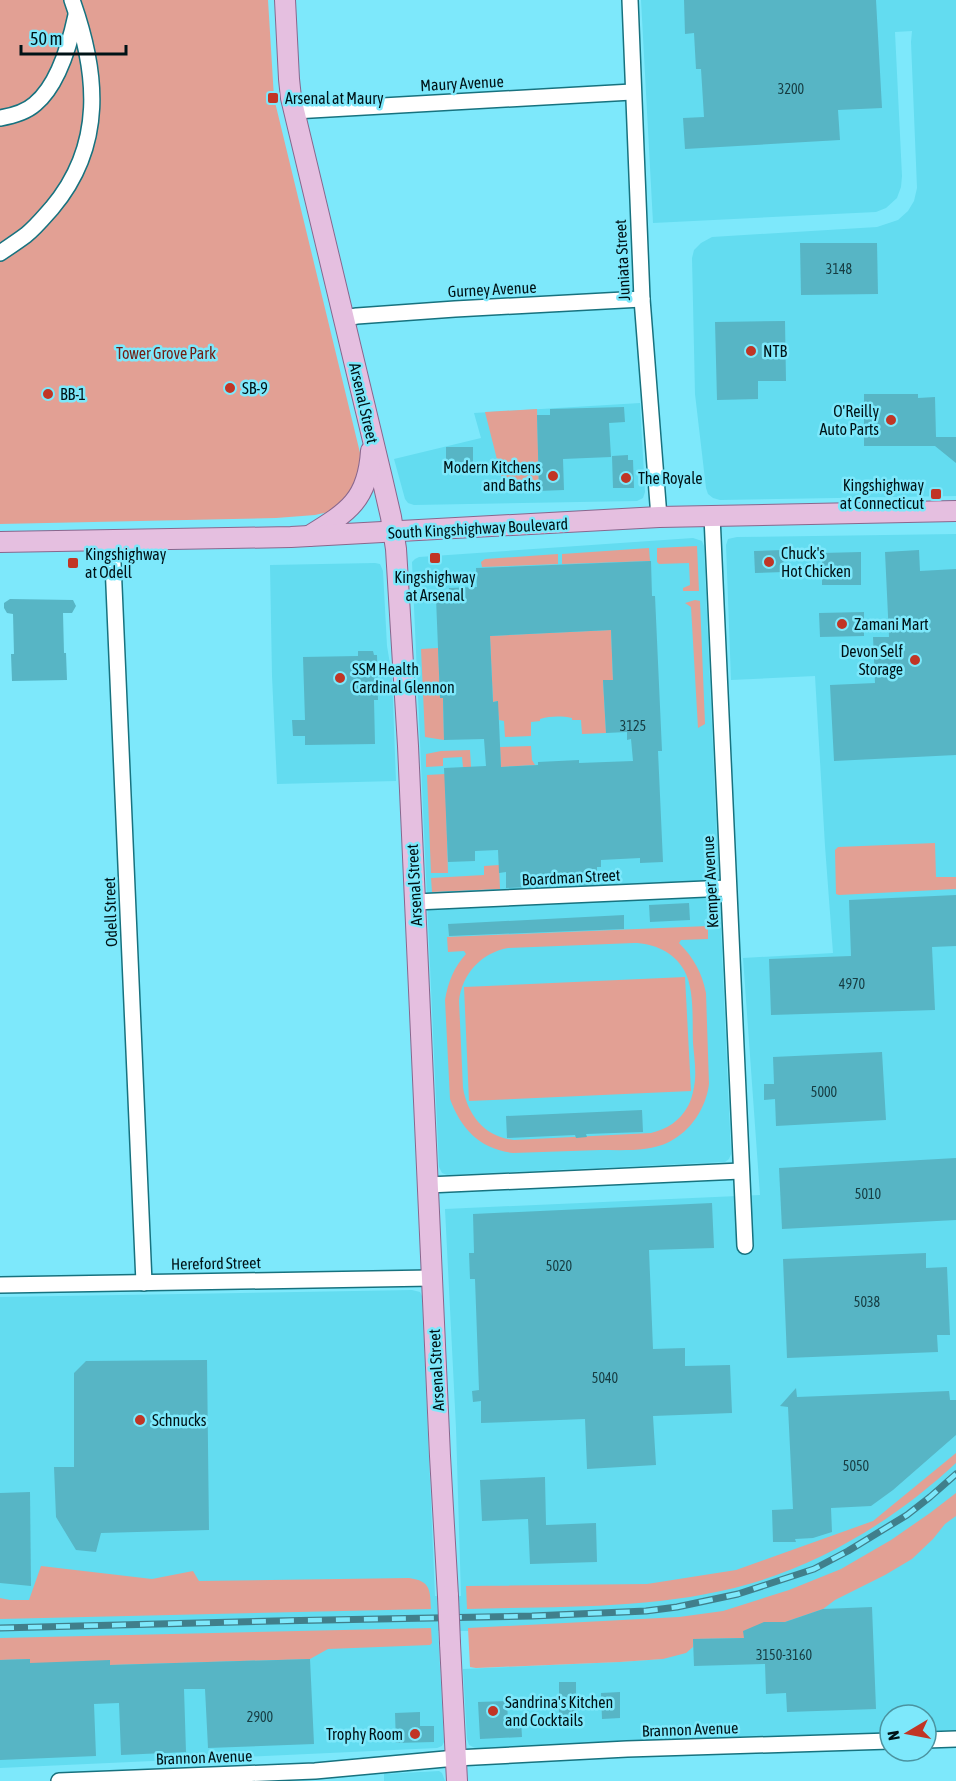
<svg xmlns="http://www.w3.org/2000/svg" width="956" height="1781" font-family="'Asap Condensed',sans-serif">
<rect width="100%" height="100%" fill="#7de8fb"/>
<g fill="#63dcf0">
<polygon points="641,0 956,0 956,496 720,500 713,498 708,494 706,488 695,394 692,258 694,250 701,243 712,237 877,227 898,220 908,211 914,201 917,188 911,42 912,31 895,32 902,176 901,187 897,198 886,208 876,212 653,223"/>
<polygon points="640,403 645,492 643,498 637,501 414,505 408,503 405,499 394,459 481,438 474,413"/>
<polygon points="956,534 956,1730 926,1731 926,1715 890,1715 890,1733 681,1739 477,1749 469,1745 467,1739 463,1669 620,1662 663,1659 468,1631 438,1631 444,1742 442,1746 437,1748 0,1768 0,1297 412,1290 420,1292 422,1296 435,1596 461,1596 456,1428 445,1209 760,1195 743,958 833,953 825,846 815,676 731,680 726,545 728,539 737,537"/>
<polygon points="693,538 702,541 704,546 731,1154 729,1159 725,1162 447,1175 442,1173 439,1167 412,562 415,559 419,557"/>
<polygon points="375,563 380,564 383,571 387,646 392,676 396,781 277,784 272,676 270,565"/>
<polygon points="439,1771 442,1773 445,1781 384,1781 384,1774"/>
</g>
<g fill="#e2a094" fill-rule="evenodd">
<polygon points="0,0 268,0 274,98 362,461 357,489 333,511 315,515 276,518 0,524"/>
<polygon points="537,409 539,491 505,491 485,412"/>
<polygon points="697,546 699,591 683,591 683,588 690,585 689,563 659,564 657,562 657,548"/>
<polygon points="649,548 650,561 562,564 562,554"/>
<polygon points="558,554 558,564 482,567 481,562 485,559"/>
<polygon points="695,600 700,601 705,724 698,728 691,607 685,603"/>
<path d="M611,630L613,680L603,681L606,733L582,734L581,720H572V718C561,716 551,716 540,719V721L531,722V736L505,737L504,721L499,720L497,701L493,702L490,636Z"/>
<polygon points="438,648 440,698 443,698 444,740 425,737 421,649"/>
<polygon points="531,746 532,760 535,765 501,767 500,747"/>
<polygon points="470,750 471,767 463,767 462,757 443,758 443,766 426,767 426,754 441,751"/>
<polygon points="445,774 448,873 431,873 427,775"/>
<polygon points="935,843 936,877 956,877 956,889 839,895 836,894 835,850 838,847"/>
<polygon points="499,865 500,889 432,892 431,878 484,875 484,866"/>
<path d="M708,926V939L681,940L679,943C694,958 702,973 706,993L709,1084C706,1108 691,1131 669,1142C649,1152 622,1150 600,1150C571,1151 542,1152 513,1153C480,1149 461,1129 450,1099L445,1000C448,982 454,967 466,954L464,951L448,952L447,937ZM634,943C653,943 674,952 684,970C695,989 692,1022 693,1043C694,1055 696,1068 695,1080C694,1089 692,1099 688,1106C680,1121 667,1129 651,1133L514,1140C485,1137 468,1116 463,1088L459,1001C462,974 481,953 508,948Z"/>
<polygon points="685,977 691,1091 469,1101 464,987"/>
<path d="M956,1453V1463C898,1517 826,1562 749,1584C658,1610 561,1606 467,1609L466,1586L647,1584L736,1570L873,1521Z"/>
<polygon points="956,1493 956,1516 945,1524 933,1539 912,1559 885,1575 835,1600 823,1609 785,1622 764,1623 744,1631 744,1638 693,1639 693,1647 686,1653 663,1659 620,1662 476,1668 470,1667 468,1628 679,1617 723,1611 789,1590 841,1569 891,1540 930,1513"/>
<path d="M41,1566L152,1579L193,1571L199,1581L409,1578C431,1581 430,1590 431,1609L0,1619V1598L10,1600H29Z"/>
<polygon points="431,1628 432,1643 430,1645 328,1649 310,1659 110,1665 30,1663 29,1659 0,1660 0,1638"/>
</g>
<g fill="#57b5c5" fill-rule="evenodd">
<polygon points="684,0 876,0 882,108 838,110 840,140 685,149 683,118 704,117 701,69 696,69 694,33 685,34"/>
<polygon points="800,243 877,243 878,294 801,295"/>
<polygon points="785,321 786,381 758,381 758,399 717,400 715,322"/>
<polygon points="864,394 918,394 918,398 935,397 936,437 956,437 956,463 935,446 864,446"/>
<polygon points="624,407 625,422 609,423 611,457 563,459 564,490 539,491 537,415 550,415 550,409"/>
<polygon points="446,447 473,447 473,462 460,462 460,469 446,469"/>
<polygon points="628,455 628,460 633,460 634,488 613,488 612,456"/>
<polygon points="783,550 784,572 755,573 754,551"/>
<polygon points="919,550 920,571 956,569 956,755 834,761 830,685 875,683 873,637 889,637 885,552"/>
<polygon points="861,552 861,585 822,585 822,553"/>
<path d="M651,561L652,596H655L662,751H658L663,862L640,863V858L601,860V867H597V884L506,888V872L499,873L498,850L475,851V861L448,862L444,768L486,766L484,739L444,740L443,698H440L436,598H450L449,588L477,587L476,568ZM611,630L613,680H603L606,733L627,732V740L631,739L633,761L579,763V760L538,762V765L501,767L498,701L493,702L490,636Z"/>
<polygon points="10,599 73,600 76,606 72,613 63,613 64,653 66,653 67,680 12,681 11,654 14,654 13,614 7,613 4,608 4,603"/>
<polygon points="864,612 864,636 820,637 819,613"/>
<polygon points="358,651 373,651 374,655 377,655 378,700 374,700 375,744 305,745 305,736 293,736 292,720 305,720 303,657 358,656"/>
<polygon points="956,895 956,946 932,947 935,1010 771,1015 769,959 851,956 849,900"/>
<polygon points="689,903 690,920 650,922 649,905"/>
<polygon points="624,915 624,929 449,936 448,924"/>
<polygon points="882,1052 886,1120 776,1126 775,1099 764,1100 764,1084 774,1084 773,1057"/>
<polygon points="642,1110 643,1132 586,1134 587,1137 576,1138 575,1135 507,1138 506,1116"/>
<polygon points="956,1158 956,1220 782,1229 779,1168"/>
<polygon points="712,1203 714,1248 649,1250 653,1349 685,1348 685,1366 730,1365 732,1413 653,1416 656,1465 587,1469 585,1419 481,1423 481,1401 473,1402 472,1391 479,1390 475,1279 470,1279 469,1253 474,1253 473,1214"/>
<polygon points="926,1253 926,1268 947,1267 950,1335 937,1335 938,1352 787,1358 783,1259"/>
<polygon points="207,1360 209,1530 101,1533 96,1552 76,1550 56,1517 54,1467 74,1467 74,1373 86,1361"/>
<polygon points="796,1388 797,1397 949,1391 950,1400 956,1400 956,1435 893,1490 871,1506 831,1508 832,1532 813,1538 795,1539 796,1542 773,1542 772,1510 793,1509 788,1407 780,1406"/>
<polygon points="545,1477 546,1525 596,1523 597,1562 530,1564 528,1519 482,1521 480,1480"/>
<polygon points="30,1492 31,1586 0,1583 0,1493"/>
<polygon points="872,1607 876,1709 787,1712 786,1693 766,1694 765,1664 694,1666 693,1639 744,1638 743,1631 764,1622 785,1622 823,1609"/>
<polygon points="30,1659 30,1663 110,1660 110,1665 310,1659 314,1744 208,1748 205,1689 184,1689 186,1752 121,1755 119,1703 94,1704 96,1756 0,1760 0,1660"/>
<rect x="559" y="1682" width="17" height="38"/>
<polygon points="620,1692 620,1718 602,1719 601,1693"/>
<polygon points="507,1701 508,1721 521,1720 522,1737 480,1739 478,1702"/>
<polygon points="420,1712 420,1726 434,1726 434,1742 396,1743 395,1713"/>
</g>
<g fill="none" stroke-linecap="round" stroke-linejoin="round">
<defs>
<g id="minor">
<polyline points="630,0 642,299 659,517"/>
<polyline points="294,111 632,92"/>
<path d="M0,118C12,116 26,112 35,104C58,85 70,43 76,15"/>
<path d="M0,253C9,247 18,241 26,235C36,227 44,217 52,208C105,145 98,73 72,0"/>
<polyline points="345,318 357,316 455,309 642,299"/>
<polyline points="712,516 745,1246"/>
<polyline points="112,540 144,1283"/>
<polyline points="415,902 728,888"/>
<polyline points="428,1185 741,1171"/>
<polyline points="0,1285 432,1278"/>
<polyline points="926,1740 956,1739"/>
<polyline points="59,1781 315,1771 456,1758 627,1749 890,1741"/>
</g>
<g id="major">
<polyline points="285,0 289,79 291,98 382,478 391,517 396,549 408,746 440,1456 448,1596"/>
<path d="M309,536C348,512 368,500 371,451"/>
<polyline points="0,542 291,537 659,517 956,511"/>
<polyline points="450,1643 457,1781"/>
</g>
</defs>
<use href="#minor" stroke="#17727f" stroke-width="18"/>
<use href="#major" stroke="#89678d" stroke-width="22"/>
<use href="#minor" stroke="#fff" stroke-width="15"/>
<use href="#major" stroke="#e5bfe0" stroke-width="20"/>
<defs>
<polyline id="rail" points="0,1628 274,1621 532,1616 646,1611 677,1607 738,1594 814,1569 848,1551 907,1515 930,1497 956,1474"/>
</defs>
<use href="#rail" stroke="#407f8b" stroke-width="7"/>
<use href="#rail" stroke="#7de8fb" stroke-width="4.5" stroke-dasharray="14" stroke-linecap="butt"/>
<defs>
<polyline id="major-bridge" points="448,1596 450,1643"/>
</defs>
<use href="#major-bridge" stroke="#89678d" stroke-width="22" stroke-linecap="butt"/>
<use href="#major-bridge" stroke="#e5bfe0" stroke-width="20"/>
</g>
<g fill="#c13525" stroke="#7de8fb" stroke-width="2">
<rect x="267" y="92" width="12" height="12" rx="3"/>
<circle cx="751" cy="351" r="6"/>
<circle cx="230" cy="388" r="6"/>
<circle cx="48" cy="394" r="6"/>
<circle cx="891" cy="420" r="6"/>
<circle cx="553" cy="476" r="6"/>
<circle cx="626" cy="478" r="6"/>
<rect x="930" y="488" width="12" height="12" rx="3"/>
<rect x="429" y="552" width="12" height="12" rx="3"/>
<circle cx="769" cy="562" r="6"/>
<rect x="67" y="557" width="12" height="12" rx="3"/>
<circle cx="842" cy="624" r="6"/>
<circle cx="915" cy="660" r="6"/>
<circle cx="340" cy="678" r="6"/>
<circle cx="140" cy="1420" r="6"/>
<circle cx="493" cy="1711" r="6"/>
<circle cx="415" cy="1734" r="6"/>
</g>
<g text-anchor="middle" stroke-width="5" stroke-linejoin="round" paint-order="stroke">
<g font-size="14" fill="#163c42">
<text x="791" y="94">3200</text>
<text x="839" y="274">3148</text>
<text x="633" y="731">3125</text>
<text x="852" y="989">4970</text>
<text x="824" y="1097">5000</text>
<text x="868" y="1199">5010</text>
<text x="559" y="1271">5020</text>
<text x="867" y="1307">5038</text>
<text x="605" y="1383">5040</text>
<text x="856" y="1471">5050</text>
<text x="784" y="1660">3150-3160</text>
<text x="260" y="1722">2900</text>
</g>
<g font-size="16" fill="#001317" stroke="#7de8fb">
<text transform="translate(462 83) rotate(-3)" y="6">Maury Avenue</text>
<text transform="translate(622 260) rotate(-93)" y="6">Juniata Street</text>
<text transform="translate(492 289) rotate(-3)" y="6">Gurney Avenue</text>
<text transform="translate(364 403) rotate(77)" y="6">Arsenal Street</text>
<text transform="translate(478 528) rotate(-3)" y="6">South Kingshighway Boulevard</text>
<text transform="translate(571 877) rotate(-3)" y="6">Boardman Street</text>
<text transform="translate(710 882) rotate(-93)" y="6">Kemper Avenue</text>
<text transform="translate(414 885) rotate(-93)" y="6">Arsenal Street</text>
<text transform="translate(110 912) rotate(-92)" y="6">Odell Street</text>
<text transform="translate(216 1263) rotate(-1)" y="6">Hereford Street</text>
<text transform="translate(436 1370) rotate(-93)" y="6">Arsenal Street</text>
<text transform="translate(690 1729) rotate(-2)" y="6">Brannon Avenue</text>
<text transform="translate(204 1757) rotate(-2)" y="6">Brannon Avenue</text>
</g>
<g font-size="16" fill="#001317" stroke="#7de8fb" text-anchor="start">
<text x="285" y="104">Arsenal at Maury</text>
<text x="763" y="357">NTB</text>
<text x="242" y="394">SB-9</text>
<text x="60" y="400">BB-1</text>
<text x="879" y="417" text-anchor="end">O'Reilly<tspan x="879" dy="18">Auto Parts</tspan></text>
<text x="541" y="473" text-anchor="end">Modern Kitchens<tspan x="541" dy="18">and Baths</tspan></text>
<text x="638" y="484">The Royale</text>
<text x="924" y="491" text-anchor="end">Kingshighway<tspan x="924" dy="18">at Connecticut</tspan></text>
<text x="781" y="559">Chuck's<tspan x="781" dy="18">Hot Chicken</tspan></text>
<text x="85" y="560">Kingshighway<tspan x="85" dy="18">at Odell</tspan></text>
<text x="435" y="583" text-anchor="middle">Kingshighway<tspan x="435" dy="18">at Arsenal</tspan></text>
<text x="854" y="630">Zamani Mart</text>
<text x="903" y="657" text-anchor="end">Devon Self<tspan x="903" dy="18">Storage</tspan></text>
<text x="352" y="675">SSM Health<tspan x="352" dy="18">Cardinal Glennon</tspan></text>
<text x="152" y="1426">Schnucks</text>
<text x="505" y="1708">Sandrina's Kitchen<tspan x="505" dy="18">and Cocktails</tspan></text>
<text x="403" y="1740" text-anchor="end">Trophy Room</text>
</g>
<g font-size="16" fill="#721c13" stroke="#7de8fb">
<text x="166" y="359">Tower Grove Park</text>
</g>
</g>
<g transform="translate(908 1733) rotate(260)"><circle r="28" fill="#7de8fb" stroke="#4b93a0" stroke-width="1.5"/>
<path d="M0-4.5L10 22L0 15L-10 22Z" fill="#c13525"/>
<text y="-9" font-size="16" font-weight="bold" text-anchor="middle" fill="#001317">N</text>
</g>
<path d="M21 45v9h105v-9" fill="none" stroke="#001317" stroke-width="3"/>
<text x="30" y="45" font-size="18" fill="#001317" stroke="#7de8fb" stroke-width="4.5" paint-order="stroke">50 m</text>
</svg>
